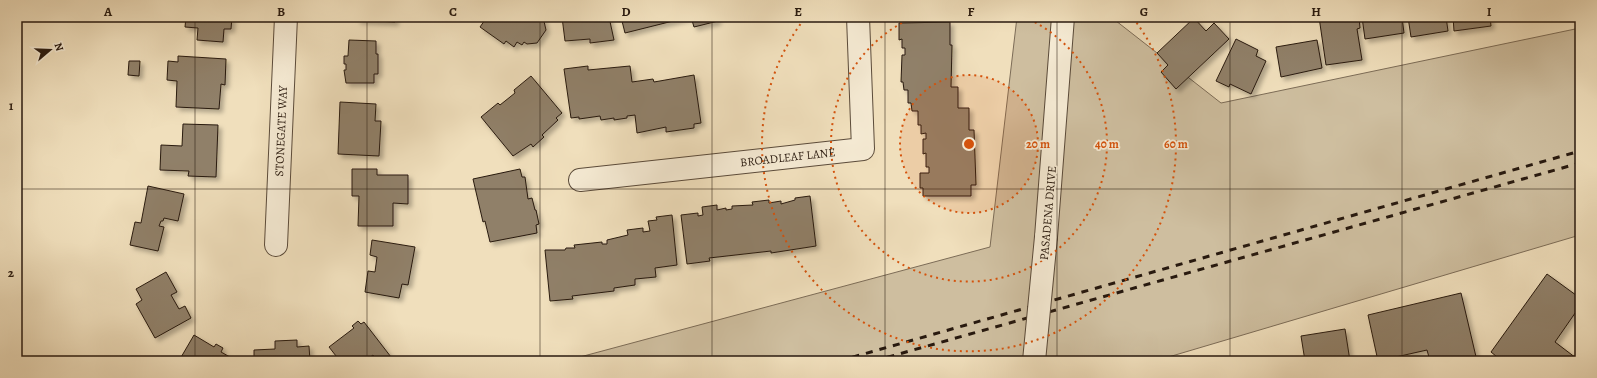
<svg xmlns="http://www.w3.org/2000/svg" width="1597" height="378" font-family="Alegreya,serif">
<defs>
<filter id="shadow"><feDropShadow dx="3.5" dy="3.5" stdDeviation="2" flood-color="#0004"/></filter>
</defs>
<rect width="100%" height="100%" fill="#f0dfbc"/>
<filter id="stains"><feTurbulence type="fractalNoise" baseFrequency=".005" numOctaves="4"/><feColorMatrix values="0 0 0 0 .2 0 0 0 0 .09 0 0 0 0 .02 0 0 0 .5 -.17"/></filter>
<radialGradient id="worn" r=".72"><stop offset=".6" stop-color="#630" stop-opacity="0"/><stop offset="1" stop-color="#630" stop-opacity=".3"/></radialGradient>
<polygon fill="#cebe9f" stroke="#7c6c57" points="1017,17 1111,17 1221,103 1580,28 1580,235 1155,361 565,361 990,247"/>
<g fill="#908069" stroke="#291a0f" filter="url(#shadow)">
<polygon points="186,17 232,17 231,29 224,29 223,42 197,40 198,28 185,27"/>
<polygon points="357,17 395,17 395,22 357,20"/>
<polygon points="487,17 543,17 546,30 537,43 527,44 524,42 522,45 517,42 514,47 506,41 504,44 480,27"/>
<polygon points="562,17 609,17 614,40 590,43 590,39 565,41"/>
<polygon points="621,17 689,17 625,33"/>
<polygon points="691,17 717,17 718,21 694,27"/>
<polygon points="1319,17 1359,17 1360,28 1357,29 1362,60 1326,65"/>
<polygon points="1362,17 1402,17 1404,33 1365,39"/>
<polygon points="1408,17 1446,17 1448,31 1411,37"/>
<polygon points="1453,17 1490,17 1491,26 1454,31"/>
<polygon points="1194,18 1206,31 1214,23 1229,39 1176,89 1161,72 1168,65 1157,53"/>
<polygon points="950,22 950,45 952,45 951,87 958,87 958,108 969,108 969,130 974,130 976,185 971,185 971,196 923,196 923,188 920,188 920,173 929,173 929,167 926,167 926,153 923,154 923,139 926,139 926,133 921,134 921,125 918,125 918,111 912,111 911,103 908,103 908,90 904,90 903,82 901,82 902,55 905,55 905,48 902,48 902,39 899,40 899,23"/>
<polygon points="1236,39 1258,50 1256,56 1266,61 1251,94 1230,84 1229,87 1216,81"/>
<polygon points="349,40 376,41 376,54 378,54 378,74 374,74 374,83 346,83 344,70 346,70 346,64 344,64 344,56 348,56"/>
<polygon points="1317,40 1322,68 1281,77 1276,47"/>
<polygon points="178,56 226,59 225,85 221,84 219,109 176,107 177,81 167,80 168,61 178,62"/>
<polygon points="129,61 140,61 139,76 128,75"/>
<polygon points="588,66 588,70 630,66 632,82 653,79 654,82 694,75 701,123 694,124 694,128 666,132 666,127 637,133 635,115 627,116 627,118 614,120 614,118 601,120 600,116 579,119 579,117 571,118 564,69"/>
<polygon points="531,76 562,113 556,118 558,120 542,135 544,137 533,147 531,144 513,156 481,117 498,103 500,105 515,93 514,90"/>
<polygon points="340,102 376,104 375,121 381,121 379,156 338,154"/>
<polygon points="183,124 218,125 216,177 188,176 189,171 160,170 161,145 182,146"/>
<polygon points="352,169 377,169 377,175 408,175 408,204 393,203 393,226 358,226 359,196 352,196"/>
<polygon points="520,169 522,177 525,177 528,199 532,198 535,210 536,210 539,224 536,225 537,233 490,242 485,221 483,222 473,179"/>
<polygon points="148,186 184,194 178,221 164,218 163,221 161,221 159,226 164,227 158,251 130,245 135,222 141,223"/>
<polygon points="810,196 816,246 771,253 771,251 709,258 710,261 687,264 681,215 698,213 698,216 703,215 702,207 717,205 717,210 726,208 726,210 732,209 732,206 753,205 752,202 769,200 769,203 781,201 781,204 795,200 795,198"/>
<polygon points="672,215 677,265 655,268 656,277 635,279 635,285 614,288 614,291 572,296 573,299 550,301 545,250 565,250 566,248 575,248 574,245 602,242 602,244 607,244 607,240 628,235 627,230 643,228 643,232 650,231 648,221 657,220 656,217"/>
<polygon points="372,240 415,247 408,285 402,284 399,298 365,292 368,271 375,272 377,257 370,255"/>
<polygon points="166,272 177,292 171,295 179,309 185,306 191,318 155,338 136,304 142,300 136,289"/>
<polygon points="1547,274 1580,298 1580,306 1555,342 1580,361 1502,361 1491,352"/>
<polygon points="1461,293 1477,361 1430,361 1427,350 1378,361 1368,315"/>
<polygon points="358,321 361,324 364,322 391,357 385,361 377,361 373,355 365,361 340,361 329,347 354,328 352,326"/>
<polygon points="1345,329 1350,361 1305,361 1301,336"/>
<polygon points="194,335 214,347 216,344 223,348 221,352 237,361 184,361 180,359"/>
<polygon points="297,340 297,347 309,346 310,361 254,361 254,350 275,349 275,341"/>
</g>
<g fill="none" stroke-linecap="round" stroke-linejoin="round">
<defs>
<g id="minor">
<path id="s1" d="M580,180L863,149L858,17"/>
<polyline points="1046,237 1063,17"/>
<path id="s2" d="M276,245L286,17"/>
</g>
</defs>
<use href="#minor" stroke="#5b4b3a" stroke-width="24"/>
<use href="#minor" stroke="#f5ead3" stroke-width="22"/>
<g stroke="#291a0f" stroke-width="3" stroke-dasharray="7 7" stroke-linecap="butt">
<polyline points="839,361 1580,151"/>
<polyline points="874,361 1580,163"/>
</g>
<defs>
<polyline id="minor-bridge" points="1034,361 1046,237"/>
</defs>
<use href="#minor-bridge" stroke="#5b4b3a" stroke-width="24" stroke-linecap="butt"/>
<use href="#minor-bridge" stroke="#f5ead3" stroke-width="22"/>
</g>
<path fill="none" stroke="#291a0f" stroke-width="1" stroke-opacity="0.55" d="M195,17V361M367,17V361M540,17V361M712,17V361M885,17V361M1057,17V361M1230,17V361M1402,17V361M17,189H1580"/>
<circle cx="969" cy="144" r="69" fill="#d5530c" fill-opacity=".12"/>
<g fill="none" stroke="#d5530c" stroke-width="2" stroke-dasharray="2 4">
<circle cx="969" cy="144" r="69"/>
<path d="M1024 17A138 138 0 1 1 914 17"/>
<path d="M1133 18A207 207 0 1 1 805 18"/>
</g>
<g text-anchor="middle" stroke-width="3.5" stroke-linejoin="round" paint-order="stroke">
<g font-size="12" fill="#291a0f" stroke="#f5ead3">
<text dy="4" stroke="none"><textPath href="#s2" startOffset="114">STONEGATE WAY</textPath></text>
<text dy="4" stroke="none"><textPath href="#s1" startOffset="209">BROADLEAF LANE</textPath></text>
<text transform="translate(1048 213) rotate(-85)" y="4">PASADENA DRIVE</text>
</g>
</g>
<circle cx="969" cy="144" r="6" fill="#d5530c" stroke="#f5ead3" stroke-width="2"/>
<g font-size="12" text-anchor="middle" font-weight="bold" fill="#d5530c" stroke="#f5ead3" stroke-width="3.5" stroke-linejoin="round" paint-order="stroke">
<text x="1038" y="148">20 m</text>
<text x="1107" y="148">40 m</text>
<text x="1176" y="148">60 m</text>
</g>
<rect width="1597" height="378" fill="none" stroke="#f0dfbc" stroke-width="44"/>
<g transform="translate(50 50) rotate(71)" stroke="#f5ead3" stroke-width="3" paint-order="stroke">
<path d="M0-3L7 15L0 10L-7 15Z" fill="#291a0f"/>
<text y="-6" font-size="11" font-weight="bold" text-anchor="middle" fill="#291a0f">N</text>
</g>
<rect x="22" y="22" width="1553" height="334" fill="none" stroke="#291a0f" stroke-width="1.5"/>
<g font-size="13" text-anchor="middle" font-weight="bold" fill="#291a0f">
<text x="108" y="16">A</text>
<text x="281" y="16">B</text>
<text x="453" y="16">C</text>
<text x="626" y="16">D</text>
<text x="798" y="16">E</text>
<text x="971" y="16">F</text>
<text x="1144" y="16">G</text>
<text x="1316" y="16">H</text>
<text x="1489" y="16">I</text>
<text x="11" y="110">1</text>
<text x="11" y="277">2</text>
</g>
<rect width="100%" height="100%" filter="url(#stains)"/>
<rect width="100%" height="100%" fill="url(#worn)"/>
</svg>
